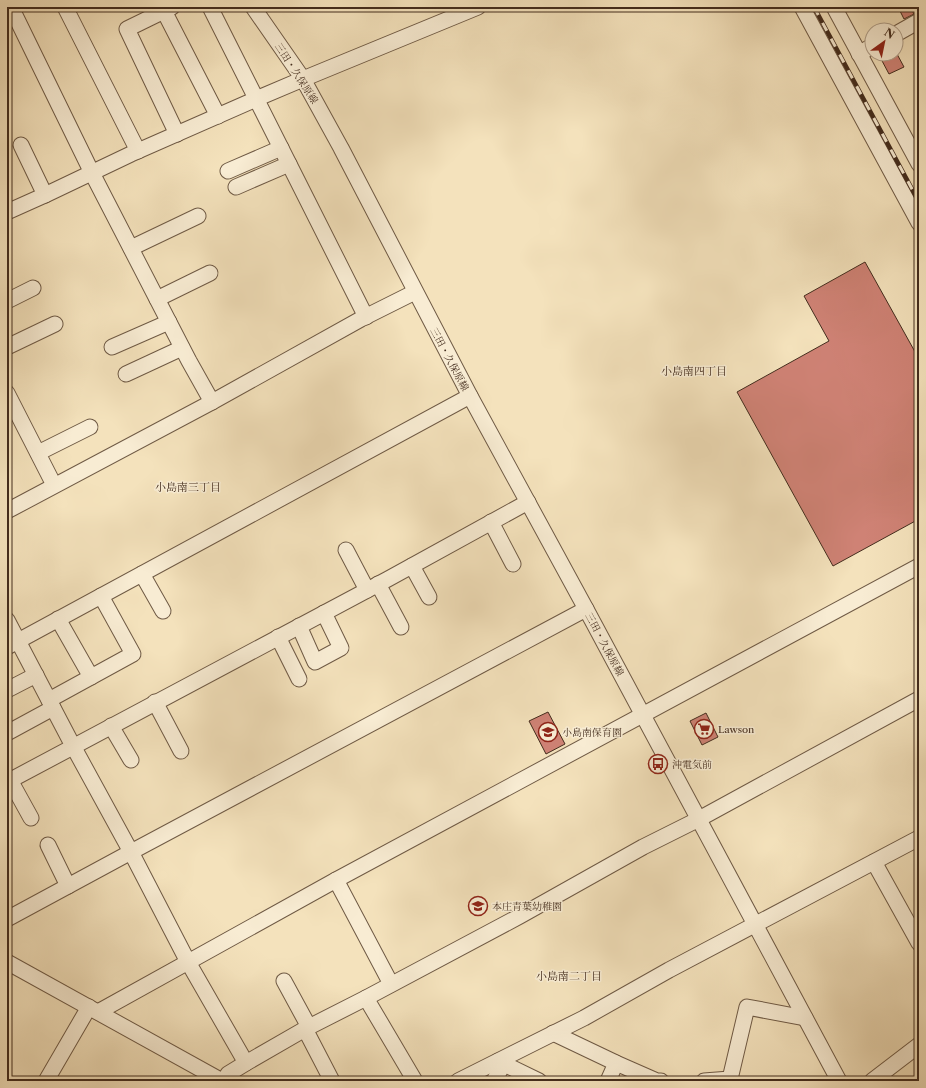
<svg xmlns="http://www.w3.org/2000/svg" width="926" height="1088" font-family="'Libre Caslon Text','Noto Serif JP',serif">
<rect width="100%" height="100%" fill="#f4e2bc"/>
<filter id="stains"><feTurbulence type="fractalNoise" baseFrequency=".005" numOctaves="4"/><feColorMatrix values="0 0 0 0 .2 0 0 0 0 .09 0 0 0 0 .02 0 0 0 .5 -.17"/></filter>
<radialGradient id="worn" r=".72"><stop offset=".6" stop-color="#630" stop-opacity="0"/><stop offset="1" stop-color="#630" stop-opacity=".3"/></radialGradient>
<g fill="#cf8275" stroke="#432c1d">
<polygon points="898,7 910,7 914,14 904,19"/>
<polygon points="885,54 897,54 904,67 889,74 880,57"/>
<polygon points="865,262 919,359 919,519 833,566 737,392 829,341 804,296"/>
<polygon points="548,712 565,744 546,754 529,721"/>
<polygon points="706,713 718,737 702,745 690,721"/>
</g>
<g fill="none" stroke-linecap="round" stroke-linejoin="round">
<defs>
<g id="minor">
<polyline points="11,7 92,173 189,361 212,402"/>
<polyline points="65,7 138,151"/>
<polyline points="172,7 127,29 177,134"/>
<polyline points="210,7 366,317"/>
<polyline points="253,7 303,79 341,148 470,396 586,609 839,1081"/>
<polyline points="802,7 919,223"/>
<polyline points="834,7 919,164"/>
<polyline points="164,11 218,116"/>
<polyline points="896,34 919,21"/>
<polyline points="859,54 872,46"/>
<polyline points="21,145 45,195"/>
<polyline points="228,171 281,148"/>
<polyline points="236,187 289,164"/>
<polyline points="7,212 45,195 131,154 256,99 303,79 478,7"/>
<polyline points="131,248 198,216"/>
<polyline points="157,299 210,273"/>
<polyline points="7,301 33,288"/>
<polyline points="7,347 55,324"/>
<polyline points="112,347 169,322"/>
<polyline points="126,374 182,348"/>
<polyline points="7,393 54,485"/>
<polyline points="38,453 90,427"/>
<polyline points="7,511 212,402 361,319 415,292"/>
<polyline points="491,522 513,564"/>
<polyline points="346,550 367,590"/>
<polyline points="412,566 429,597"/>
<polyline points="142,574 163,611"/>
<polyline points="378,584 401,627"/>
<polyline points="58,619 91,677"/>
<polyline points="7,620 73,746 131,852 188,962 246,1063"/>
<polyline points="299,626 315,662 341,648 324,613"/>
<polyline points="278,637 299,679"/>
<polyline points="7,647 470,396"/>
<polyline points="7,690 36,675"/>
<polyline points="49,700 133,654 101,596"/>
<polyline points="155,702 181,751"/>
<polyline points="111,726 131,760"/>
<polyline points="7,733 53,708"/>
<polyline points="10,780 31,818"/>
<polyline points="7,782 388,579 528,502"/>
<polyline points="48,845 68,886"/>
<polyline points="874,862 919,943"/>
<polyline points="336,880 391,984"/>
<polyline points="7,919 131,852 586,609"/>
<polyline points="7,962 222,1081"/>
<polyline points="284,981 309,1027"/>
<polyline points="366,998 415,1081"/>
<polyline points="98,1012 336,880 919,566"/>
<polyline points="305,1029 332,1081"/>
<polyline points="553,1033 616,1063 657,1081 661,1081"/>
<polyline points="498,1061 539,1081"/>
<polyline points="46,1081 89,1007"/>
<polyline points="224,1081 228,1074 246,1063 305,1029 366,998 520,916 643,847 699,819 919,699"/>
<polyline points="458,1081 584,1018 669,970 919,838"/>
<polyline points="494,1081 504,1063"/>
<polyline points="608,1081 616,1063"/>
<polyline points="704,1081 730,1079 747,1007 805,1018"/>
<polyline points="872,1081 919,1045"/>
</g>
</defs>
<use href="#minor" stroke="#6f5a45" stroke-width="17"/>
<use href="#minor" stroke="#f8ecd3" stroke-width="15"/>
<defs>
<polyline id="rail" points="814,7 919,202"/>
</defs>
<use href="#rail" stroke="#432c1d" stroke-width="4.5"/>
<use href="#rail" stroke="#f8ecd3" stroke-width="3" stroke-dasharray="9" stroke-linecap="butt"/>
</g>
<defs>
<symbol id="supermarket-ring" viewBox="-11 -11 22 22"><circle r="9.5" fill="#f8ecd3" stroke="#8f2418" stroke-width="1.5"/><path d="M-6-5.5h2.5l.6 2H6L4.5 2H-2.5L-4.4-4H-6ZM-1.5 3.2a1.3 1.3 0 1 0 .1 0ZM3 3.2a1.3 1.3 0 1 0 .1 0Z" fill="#8f2418"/></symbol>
<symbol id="school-ring" viewBox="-11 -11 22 22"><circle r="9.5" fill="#f8ecd3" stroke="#8f2418" stroke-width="1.5"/><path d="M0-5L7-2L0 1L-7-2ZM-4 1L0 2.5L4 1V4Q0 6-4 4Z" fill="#8f2418"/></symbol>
<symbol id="bus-ring" viewBox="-11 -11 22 22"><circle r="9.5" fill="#f8ecd3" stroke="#8f2418" stroke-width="1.5"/><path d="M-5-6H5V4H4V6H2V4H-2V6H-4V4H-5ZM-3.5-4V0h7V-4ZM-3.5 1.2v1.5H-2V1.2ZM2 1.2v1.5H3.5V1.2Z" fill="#8f2418"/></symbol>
</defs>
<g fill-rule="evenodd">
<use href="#supermarket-ring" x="693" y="718" width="22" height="22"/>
<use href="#school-ring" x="537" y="721" width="22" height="22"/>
<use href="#bus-ring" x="647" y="753" width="22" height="22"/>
<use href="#school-ring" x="467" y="895" width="22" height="22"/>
</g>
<g text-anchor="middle" stroke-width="3" stroke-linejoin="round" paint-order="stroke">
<g font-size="10" fill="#432c1d" stroke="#f8ecd3">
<text transform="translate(297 73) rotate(57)" y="4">三田・久保原線</text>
<text transform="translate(450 359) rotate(62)" y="4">三田・久保原線</text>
<text transform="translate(605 644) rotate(62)" y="4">三田・久保原線</text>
</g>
<g font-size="10" fill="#432c1d" stroke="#f8ecd3" text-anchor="start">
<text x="718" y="733">Lawson</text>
<text x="562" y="736">小島南保育園</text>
<text x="672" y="768">沖電気前</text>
<text x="492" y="910">本庄青葉幼稚園</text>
</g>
<g font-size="11" fill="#432c1d" stroke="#f8ecd3">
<text x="694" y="375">小島南四丁目</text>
<text x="188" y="491">小島南三丁目</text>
<text x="569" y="980">小島南二丁目</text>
</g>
</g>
<rect width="926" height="1088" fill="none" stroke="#f4e2bc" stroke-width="24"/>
<rect x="8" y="8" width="910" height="1072" fill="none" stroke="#432c1d" stroke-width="2"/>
<rect x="12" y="12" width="902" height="1064" fill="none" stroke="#432c1d"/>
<g transform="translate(884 42) rotate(33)"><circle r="19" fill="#f8ecd3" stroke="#b09f8a"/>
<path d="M0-3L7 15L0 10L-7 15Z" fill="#8f2418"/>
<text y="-6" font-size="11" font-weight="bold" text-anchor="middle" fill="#432c1d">N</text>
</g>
<rect width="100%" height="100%" filter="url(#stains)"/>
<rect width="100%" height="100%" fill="url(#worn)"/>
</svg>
